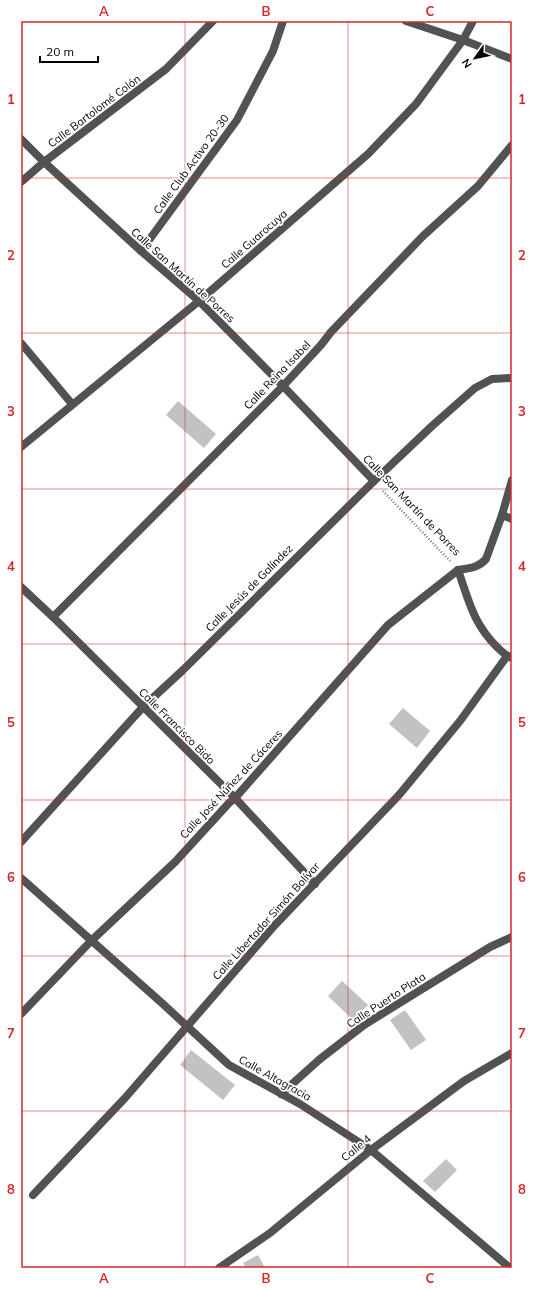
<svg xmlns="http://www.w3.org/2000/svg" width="533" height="1289" font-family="Mulish,sans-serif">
<rect width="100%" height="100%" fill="#fff"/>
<g fill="#c2c2c2">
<polygon points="178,401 216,434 204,448 166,415"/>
<polygon points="403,708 430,731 417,748 389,724"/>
<polygon points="342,981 368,1005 353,1020 328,996"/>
<polygon points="405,1010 426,1040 411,1050 390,1020"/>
<polygon points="191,1050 235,1085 223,1100 180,1065"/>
<polygon points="446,1159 457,1170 435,1192 423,1181"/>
<polygon points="258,1255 265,1268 246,1268 243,1263"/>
</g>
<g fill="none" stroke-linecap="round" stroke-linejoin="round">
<polyline stroke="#747474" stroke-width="2.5" stroke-dasharray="1 2" stroke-linecap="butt" points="383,491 450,561"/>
<g stroke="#525252" stroke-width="8">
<polyline points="406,21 463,40 512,59"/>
<polyline points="21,139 44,162 141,251 199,301 283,386 374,481"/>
<polyline points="21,182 44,162 166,69 213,21"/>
<polyline points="141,251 237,120 273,51 283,21"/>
<polyline points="21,343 72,404"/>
<polyline points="21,447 199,301 368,154 416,104 463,40 473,21"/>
<polyline points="502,515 512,519"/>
<path d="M458,570C470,568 478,568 486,559L502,515L512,480"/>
<path d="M458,570C469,601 473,623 497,647C502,652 506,656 512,658"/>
<polyline points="21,587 53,617 235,798 315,884"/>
<polyline points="53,617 283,386 321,345 331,332 423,236 478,186 512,145"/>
<polyline points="21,842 143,707 183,670 374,481 432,426 475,388 492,379 512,378"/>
<polyline points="21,878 163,1004 229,1065 300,1104 371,1150 510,1268"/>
<polyline points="21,1014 91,941 175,862 229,803 235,798 388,625 458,570"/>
<polyline points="281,1094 320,1059 364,1025 490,947 512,937"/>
<polyline points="33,1195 125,1098 275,925 399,795 460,721 507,656"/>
<polyline points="219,1268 270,1233 371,1150 464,1081 512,1053"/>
</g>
</g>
<path fill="none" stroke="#d62828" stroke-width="1" stroke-opacity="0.55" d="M185,21V1268M348,21V1268M21,178H512M21,333H512M21,489H512M21,644H512M21,800H512M21,956H512M21,1111H512"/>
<g text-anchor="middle" stroke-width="3.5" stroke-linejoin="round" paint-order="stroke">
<g font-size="11" fill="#000" stroke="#fff">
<text transform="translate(94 111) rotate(-37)" y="4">Calle Bartolomé Colón</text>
<text transform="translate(191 164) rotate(-54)" y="4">Calle Club Activo 20-30</text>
<text transform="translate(254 239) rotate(-41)" y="4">Calle Guarocuya</text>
<text transform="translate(183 275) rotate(42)" y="4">Calle San Martín de Porres</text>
<text transform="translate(277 375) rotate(-46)" y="4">Calle Reina Isabel</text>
<text transform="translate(412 505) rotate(46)" y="4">Calle San Martín de Porres</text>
<text transform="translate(249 588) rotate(-45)" y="4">Calle Jesús de Galíndez</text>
<text transform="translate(177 726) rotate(45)" y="4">Calle Francisco Bido</text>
<text transform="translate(231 784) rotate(-47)" y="4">Calle José Núñez de Cáceres</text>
<text transform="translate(266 921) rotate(-48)" y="4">Calle Libertador Simón Bolívar</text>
<text transform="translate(386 1000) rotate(-33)" y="4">Calle Puerto Plata</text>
<text transform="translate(275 1078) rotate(29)" y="4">Calle Altagracia</text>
<text transform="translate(356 1148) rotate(-39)" y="4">Calle 4</text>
</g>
</g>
<rect width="533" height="1289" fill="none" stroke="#ffffff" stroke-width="44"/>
<g transform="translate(475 58) rotate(237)" stroke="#ffffff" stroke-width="3" paint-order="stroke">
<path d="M0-3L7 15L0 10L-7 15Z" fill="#000000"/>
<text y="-6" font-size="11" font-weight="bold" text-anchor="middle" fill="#000000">N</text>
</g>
<path d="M40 56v6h58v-6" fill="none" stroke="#000000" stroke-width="2"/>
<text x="46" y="56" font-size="12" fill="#000000" stroke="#ffffff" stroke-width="3" paint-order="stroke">20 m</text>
<rect x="22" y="22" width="489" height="1245" fill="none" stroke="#d62828" stroke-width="1.5"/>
<g font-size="13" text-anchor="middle" font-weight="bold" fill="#d62828">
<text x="104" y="16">A</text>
<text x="266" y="16">B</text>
<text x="430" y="16">C</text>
<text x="11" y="104">1</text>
<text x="522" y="104">1</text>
<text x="11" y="260">2</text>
<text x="522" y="260">2</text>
<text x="11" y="416">3</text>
<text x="522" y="416">3</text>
<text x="11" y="571">4</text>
<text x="522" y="571">4</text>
<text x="11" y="727">5</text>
<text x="522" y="727">5</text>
<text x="11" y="882">6</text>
<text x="522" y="882">6</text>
<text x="11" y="1038">7</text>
<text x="522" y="1038">7</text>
<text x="11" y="1194">8</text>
<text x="522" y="1194">8</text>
<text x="104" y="1283">A</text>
<text x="266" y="1283">B</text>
<text x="430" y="1283">C</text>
</g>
</svg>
